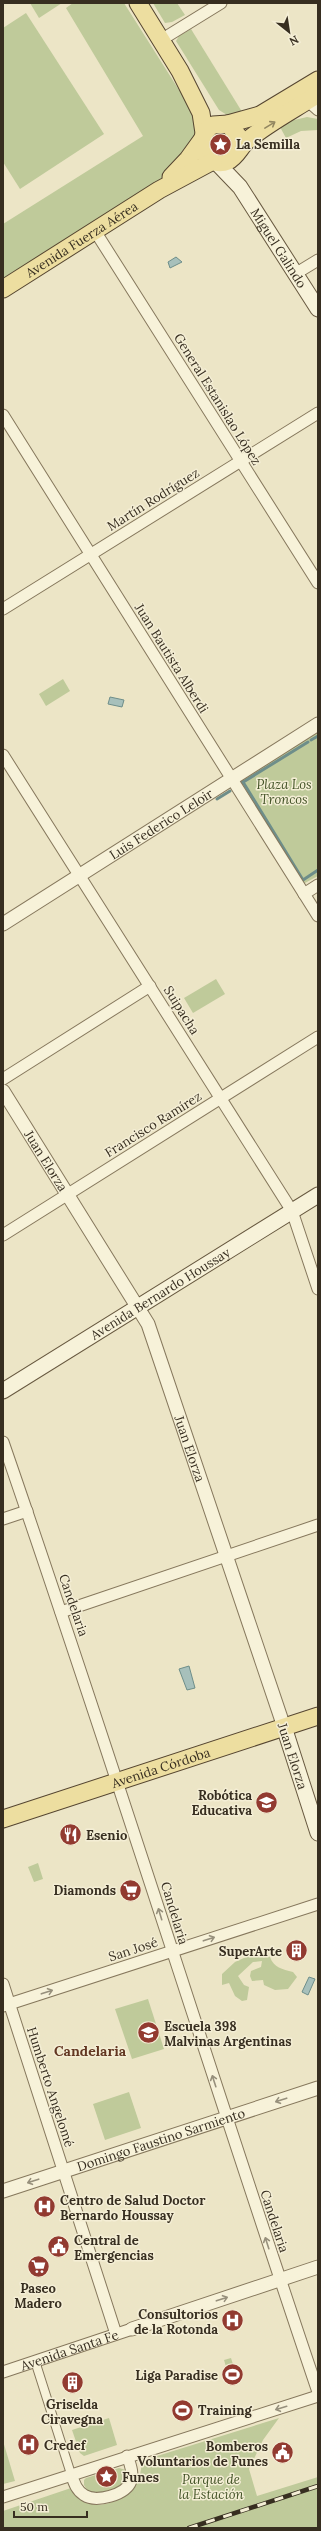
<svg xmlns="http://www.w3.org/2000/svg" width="321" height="2531" font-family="Lora,serif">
<rect width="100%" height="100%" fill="#ece5c6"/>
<g fill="#bfca9a">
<polygon points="30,3 62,3 39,18"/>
<polygon points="73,3 124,3 179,90 186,87 199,113 196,144 160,182 3,283 3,224 143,136 66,8"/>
<polygon points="153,3 177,3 185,15 172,22 165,23"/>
<polygon points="26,13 104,134 20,189 3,162 3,28"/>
<polygon points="191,29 244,115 227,115 219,110 176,41 179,36"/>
<polygon points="307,117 318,119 318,130 301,131 286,138 280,127 290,121"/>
<polygon points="63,679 70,691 46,706 39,694"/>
<polygon points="318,730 318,876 303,884 239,781"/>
<polygon points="216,979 225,994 193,1013 184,998"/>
<polygon points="38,1863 43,1879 34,1882 28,1867"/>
<path d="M257,1952L270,1957C274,1968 282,1969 293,1972L297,1977L288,1989L275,1990L264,1985L263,1980L252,1981L250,1976L251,1971L261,1967L262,1961L253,1962L238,1976L244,1985L249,1987L247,2000L242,2001L235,1996L229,1983L222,1985V1974L235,1962Z"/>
<polygon points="148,1999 164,2049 132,2059 115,2009"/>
<polygon points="129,2092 141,2128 105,2140 93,2104"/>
<polygon points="231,2358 237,2377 230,2380 224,2360"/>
<polygon points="109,2418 117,2445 84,2456 80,2453 72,2430"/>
<path d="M279,2418L263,2440L249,2469L257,2496L318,2477V2528H3V2511L71,2488C90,2525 146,2494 141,2461Z"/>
<polygon points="3,2441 15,2481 3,2484"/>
<polygon points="119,2468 126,2470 129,2474 127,2484 108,2493 89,2493 84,2485 84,2480 86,2478"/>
</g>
<g fill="#a7c0bb" stroke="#6e8e8a">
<circle cx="221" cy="144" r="9"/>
<polygon points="176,257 182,262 170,268 168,262"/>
<polygon points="110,697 124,700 122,707 108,704"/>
<polygon points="189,1666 195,1688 187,1690 179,1669"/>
<polygon points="309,1977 315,1979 308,1995 302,1992"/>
</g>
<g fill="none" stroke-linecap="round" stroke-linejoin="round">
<g stroke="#6e8e8a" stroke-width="3">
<polyline points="311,740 318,736"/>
<polyline points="243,782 303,880 318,870"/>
<polyline points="240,784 308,742"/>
<polyline points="217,799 230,791"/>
</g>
<defs>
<polyline id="pedestrian" points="35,2361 71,2474"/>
<g id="minor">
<polyline points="161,40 221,3"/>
<polyline points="306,96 308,101 318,110"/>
<polyline points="95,231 318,583"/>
<polyline points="295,274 318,260"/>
<polyline points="3,415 318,916"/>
<polyline points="3,609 318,413"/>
<polyline points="3,755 292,1211 318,1289"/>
<polyline points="304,894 318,885"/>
<polyline points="3,1079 150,986"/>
<polyline points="3,1235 318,1037"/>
<path d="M3,1442C112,1757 211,2076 318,2392"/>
<polyline points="3,1519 27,1511"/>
<polyline points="61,1612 318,1525"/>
<polyline points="3,1984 116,2334"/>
<polyline points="3,2006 318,1904"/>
<path id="s1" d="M3,2372L132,2329"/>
<path d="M71,2474C74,2482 76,2490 84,2495C96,2503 126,2495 131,2481C134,2473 130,2463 127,2456"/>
<polyline points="3,2497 318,2396"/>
</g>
<g id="tertiary">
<path id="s2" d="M3,924L318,724"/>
<path id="s3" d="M3,1091L148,1324L284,1727"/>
<path id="s4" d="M3,2191L318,2088"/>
<polyline points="132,2329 318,2267"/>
</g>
<g id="secondary">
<path id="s5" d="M216,162L240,187L318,309"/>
<path id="s6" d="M3,1391L318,1195"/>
<polyline points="284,1727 318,1833"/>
</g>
<g id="primary">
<polyline points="138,3 180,71 201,113 204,133"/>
<polyline points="228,124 260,115 318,80"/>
<path d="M239,148V137L228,124L213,125C191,139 205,170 228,161C237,157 241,145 249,139C270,122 295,109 318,94"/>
<polyline points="171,177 188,159 201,141"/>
<path id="s7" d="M3,289L159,190L213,161"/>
<path id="s8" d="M3,1819L318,1716"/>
</g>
</defs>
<use href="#pedestrian" stroke="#86785d" stroke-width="10"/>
<use href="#minor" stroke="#86785d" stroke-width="13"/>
<use href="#tertiary" stroke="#86785d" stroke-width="15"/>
<use href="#secondary" stroke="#685940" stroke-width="17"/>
<use href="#primary" stroke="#554530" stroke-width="19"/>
<use href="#pedestrian" stroke="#f7f2d9" stroke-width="8"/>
<use href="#minor" stroke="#f7f2d9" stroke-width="11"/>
<use href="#tertiary" stroke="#f7f2d9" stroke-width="13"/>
<use href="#secondary" stroke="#f7f2d9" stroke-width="15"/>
<use href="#primary" stroke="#eddea0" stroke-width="17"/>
<defs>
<polyline id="rail" points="189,2528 318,2486"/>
</defs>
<use href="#rail" stroke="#372e20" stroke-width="4.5"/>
<use href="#rail" stroke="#f4eed5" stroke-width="3" stroke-dasharray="9" stroke-linecap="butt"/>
</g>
<defs><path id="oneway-shaft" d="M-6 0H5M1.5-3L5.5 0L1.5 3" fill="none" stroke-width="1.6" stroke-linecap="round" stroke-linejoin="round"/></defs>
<use stroke="#928660" href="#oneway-shaft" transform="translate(270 125) rotate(-31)"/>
<g stroke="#97907c">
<use href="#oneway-shaft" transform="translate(160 1914) rotate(-107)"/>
<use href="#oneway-shaft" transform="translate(209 1939) rotate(-18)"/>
<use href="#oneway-shaft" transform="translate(47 1992) rotate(-18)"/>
<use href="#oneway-shaft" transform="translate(214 2081) rotate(-108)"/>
<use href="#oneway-shaft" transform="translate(281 2100) rotate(162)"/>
<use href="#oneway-shaft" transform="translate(33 2181) rotate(162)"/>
<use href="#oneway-shaft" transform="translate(267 2243) rotate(-108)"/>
<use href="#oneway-shaft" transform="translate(222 2299) rotate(-18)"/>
<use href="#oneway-shaft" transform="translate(281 2408) rotate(163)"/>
</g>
<defs>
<symbol id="sight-disc" viewBox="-11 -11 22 22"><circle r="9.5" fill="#923a30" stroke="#f4eed5"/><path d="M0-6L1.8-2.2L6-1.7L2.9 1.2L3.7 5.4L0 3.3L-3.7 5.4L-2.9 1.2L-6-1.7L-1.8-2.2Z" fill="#fff"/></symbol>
<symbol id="university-disc" viewBox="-11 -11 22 22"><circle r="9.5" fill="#923a30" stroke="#f4eed5"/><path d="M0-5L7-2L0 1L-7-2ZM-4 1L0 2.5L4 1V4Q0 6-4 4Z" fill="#fff"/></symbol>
<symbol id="restaurant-disc" viewBox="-11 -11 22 22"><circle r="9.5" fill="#923a30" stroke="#f4eed5"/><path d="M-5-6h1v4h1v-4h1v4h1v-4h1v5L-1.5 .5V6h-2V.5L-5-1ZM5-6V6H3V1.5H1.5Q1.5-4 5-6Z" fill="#fff"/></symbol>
<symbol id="supermarket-disc" viewBox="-11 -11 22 22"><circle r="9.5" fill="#923a30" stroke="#f4eed5"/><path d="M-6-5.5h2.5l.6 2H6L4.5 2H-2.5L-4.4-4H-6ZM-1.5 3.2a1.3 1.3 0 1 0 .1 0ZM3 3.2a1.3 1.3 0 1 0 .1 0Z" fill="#fff"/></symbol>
<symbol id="building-disc" viewBox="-11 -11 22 22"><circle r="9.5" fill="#923a30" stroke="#f4eed5"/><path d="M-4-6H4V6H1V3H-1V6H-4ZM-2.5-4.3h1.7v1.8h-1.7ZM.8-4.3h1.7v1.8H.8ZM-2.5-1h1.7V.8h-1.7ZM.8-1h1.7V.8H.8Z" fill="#fff"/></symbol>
<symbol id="school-disc" viewBox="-11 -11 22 22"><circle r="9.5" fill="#923a30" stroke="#f4eed5"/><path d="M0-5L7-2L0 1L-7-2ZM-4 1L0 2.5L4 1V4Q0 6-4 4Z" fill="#fff"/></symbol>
<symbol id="hospital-disc" viewBox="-11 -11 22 22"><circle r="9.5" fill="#923a30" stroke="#f4eed5"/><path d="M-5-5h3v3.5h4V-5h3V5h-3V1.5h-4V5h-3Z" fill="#fff"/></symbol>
<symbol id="civic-disc" viewBox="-11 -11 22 22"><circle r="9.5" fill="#923a30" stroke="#f4eed5"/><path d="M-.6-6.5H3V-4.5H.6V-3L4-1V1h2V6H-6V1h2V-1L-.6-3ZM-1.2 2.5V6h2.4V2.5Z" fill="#fff"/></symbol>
<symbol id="stadium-disc" viewBox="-11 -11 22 22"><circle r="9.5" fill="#923a30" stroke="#f4eed5"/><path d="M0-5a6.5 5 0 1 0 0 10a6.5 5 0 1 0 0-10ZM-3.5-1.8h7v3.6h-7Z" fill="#fff"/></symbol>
</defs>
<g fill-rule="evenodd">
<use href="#sight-disc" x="208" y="132" width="25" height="25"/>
<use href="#university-disc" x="254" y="1790" width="25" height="25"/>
<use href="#restaurant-disc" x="58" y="1822" width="25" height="25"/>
<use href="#supermarket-disc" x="118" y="1878" width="25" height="25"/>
<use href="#building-disc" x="284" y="1938" width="25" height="25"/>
<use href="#school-disc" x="136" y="2020" width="25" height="25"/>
<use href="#hospital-disc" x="32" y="2194" width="25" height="25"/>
<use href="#civic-disc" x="46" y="2234" width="25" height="25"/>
<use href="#supermarket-disc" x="26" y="2254" width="25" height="25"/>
<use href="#hospital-disc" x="220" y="2308" width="25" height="25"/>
<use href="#stadium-disc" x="220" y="2362" width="25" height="25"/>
<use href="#building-disc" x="60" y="2370" width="25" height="25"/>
<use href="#stadium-disc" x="170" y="2398" width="25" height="25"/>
<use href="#hospital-disc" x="16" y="2432" width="25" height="25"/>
<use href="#civic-disc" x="270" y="2440" width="25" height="25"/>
<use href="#sight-disc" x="94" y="2464" width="25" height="25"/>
</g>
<g text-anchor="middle" stroke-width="3" stroke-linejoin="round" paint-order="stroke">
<g font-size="13" font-weight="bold" fill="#372e20" stroke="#f4eed5" text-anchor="start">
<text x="236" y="149">La Semilla</text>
<text x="252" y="1800" text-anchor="end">Robótica<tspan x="252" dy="15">Educativa</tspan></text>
<text x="86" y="1840">Esenio</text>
<text x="116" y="1895" text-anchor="end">Diamonds</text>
<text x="282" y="1956" text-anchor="end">SuperArte</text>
<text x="164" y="2031">Escuela 398<tspan x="164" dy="15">Malvinas Argentinas</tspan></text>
<text x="60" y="2205">Centro de Salud Doctor<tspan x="60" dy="15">Bernardo Houssay</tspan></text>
<text x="74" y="2245">Central de<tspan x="74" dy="15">Emergencias</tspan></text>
<text x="38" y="2293" text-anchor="middle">Paseo<tspan x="38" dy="15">Madero</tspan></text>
<text x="218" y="2319" text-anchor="end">Consultorios<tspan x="218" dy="15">de la Rotonda</tspan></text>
<text x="218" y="2380" text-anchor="end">Liga Paradise</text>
<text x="72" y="2409" text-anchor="middle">Griselda<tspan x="72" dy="15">Ciravegna</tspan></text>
<text x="198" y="2415">Training</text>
<text x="44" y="2450">Credef</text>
<text x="268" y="2451" text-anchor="end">Bomberos<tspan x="268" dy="15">Voluntarios de Funes</tspan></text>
<text x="122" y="2482">Funes</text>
</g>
<g font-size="13" fill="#372e20" stroke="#f4eed5">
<text dy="5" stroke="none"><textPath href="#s7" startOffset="93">Avenida Fuerza Aérea</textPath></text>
<text dy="5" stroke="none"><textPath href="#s5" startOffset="107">Miguel Galindo</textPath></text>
<text transform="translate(218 399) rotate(58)" y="5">General Estanislao López</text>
<text transform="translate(153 499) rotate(-32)" y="5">Martín Rodríguez</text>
<text transform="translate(172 658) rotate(58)" y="5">Juan Bautista Alberdi</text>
<text dy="5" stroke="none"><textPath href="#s2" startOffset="187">Luis Federico Leloir</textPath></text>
<text transform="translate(182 1010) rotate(58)" y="5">Suipacha</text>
<text transform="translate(153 1124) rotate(-32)" y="5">Francisco Ramírez</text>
<text dy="5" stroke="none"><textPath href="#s3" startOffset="82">Juan Elorza</textPath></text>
<text dy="5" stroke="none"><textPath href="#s6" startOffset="185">Avenida Bernardo Houssay</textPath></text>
<text dy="5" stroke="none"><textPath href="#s3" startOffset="406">Juan Elorza</textPath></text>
<text transform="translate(74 1605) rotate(71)" y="5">Candelaria</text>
<text transform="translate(293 1756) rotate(72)" y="5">Juan Elorza</text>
<text dy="5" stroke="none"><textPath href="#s8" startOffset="166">Avenida Córdoba</textPath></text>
<text transform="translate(175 1913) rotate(73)" y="5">Candelaria</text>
<text transform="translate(133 1949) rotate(-18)" y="5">San José</text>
<text transform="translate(51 2087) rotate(72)" y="5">Humberto Angelomé</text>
<text dy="5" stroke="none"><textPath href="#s4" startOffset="166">Domingo Faustino Sarmiento</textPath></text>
<text transform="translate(275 2221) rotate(72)" y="5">Candelaria</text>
<text dy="5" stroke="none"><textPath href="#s1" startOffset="70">Avenida Santa Fe</textPath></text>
</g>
<g font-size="13" font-style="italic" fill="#435327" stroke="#f4eed5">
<text x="284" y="789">Plaza Los<tspan x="284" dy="15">Troncos</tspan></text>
<text x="211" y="2484">Parque de<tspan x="211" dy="15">la Estación</tspan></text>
</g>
<g font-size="14" font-weight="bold" fill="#623621" stroke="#f4eed5">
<text x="90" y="2056">Candelaria</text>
</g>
</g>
<rect width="321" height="2531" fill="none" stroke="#372e20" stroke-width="8"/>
<g transform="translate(289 32) rotate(150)" stroke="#f4eed5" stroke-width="3" paint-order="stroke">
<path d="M0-3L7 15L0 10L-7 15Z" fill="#372e20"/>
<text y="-6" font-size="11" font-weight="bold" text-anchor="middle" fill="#372e20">N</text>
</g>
<path d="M14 2511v6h73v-6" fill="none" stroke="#372e20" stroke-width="2"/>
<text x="20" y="2511" font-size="12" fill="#372e20" stroke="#f4eed5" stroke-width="3" paint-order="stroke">50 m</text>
</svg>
